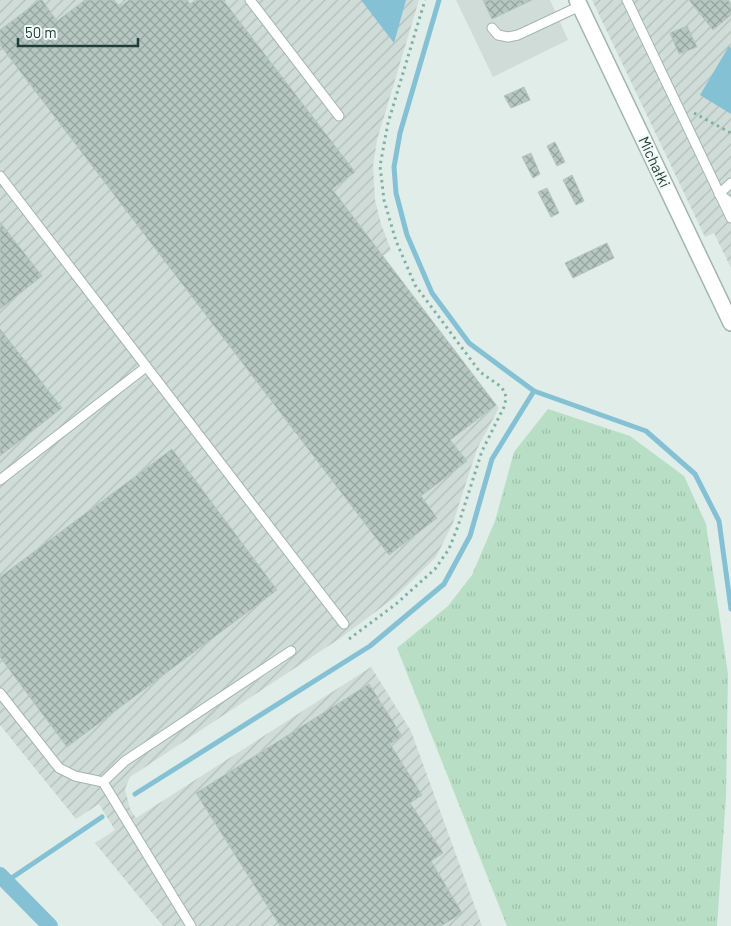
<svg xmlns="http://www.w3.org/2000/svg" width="731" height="926" font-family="Barlow,sans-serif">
<defs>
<pattern id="industrial-furrows" width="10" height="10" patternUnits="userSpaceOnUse" patternTransform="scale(1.25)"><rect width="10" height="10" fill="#cfdcd8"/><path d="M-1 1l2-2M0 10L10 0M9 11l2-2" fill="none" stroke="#b1beba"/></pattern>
<pattern id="grass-tufts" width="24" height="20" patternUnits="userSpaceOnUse" patternTransform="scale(1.25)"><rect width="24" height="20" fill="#b8dfc6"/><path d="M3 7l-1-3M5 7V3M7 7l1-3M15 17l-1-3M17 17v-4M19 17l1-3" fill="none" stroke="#9ec0ab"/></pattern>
<pattern id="building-cross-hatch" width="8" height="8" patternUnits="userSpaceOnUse" patternTransform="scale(1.25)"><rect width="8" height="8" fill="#b6c7c2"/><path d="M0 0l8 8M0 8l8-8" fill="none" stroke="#94a39f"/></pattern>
</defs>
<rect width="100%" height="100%" fill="#e1ede8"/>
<polygon fill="#cfdcd8" points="456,0 550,0 568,40 493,77"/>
<g fill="url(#industrial-furrows)">
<polygon points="0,0 419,0 377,140 373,166 375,200 381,224 391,250 383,256 499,408 477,449 453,523 436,557 394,598 339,639 130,777 125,789 130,809 136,818 371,667 411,731 482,926 163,926 95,843 115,830 99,804 76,819 0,725"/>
<polygon points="592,0 731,0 731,268 714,233 705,237"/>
</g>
<polygon fill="url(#grass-tufts)" points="548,409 630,436 684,476 706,524 728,674 726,796 717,926 507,926 397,648 448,606 472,575 495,521 514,452"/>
<g fill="#85c1d5">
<polygon points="361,0 406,0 394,43"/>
<polygon points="729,46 731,48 731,114 700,95"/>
</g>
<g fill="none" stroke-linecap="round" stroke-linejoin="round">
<g stroke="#85c1d5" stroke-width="5">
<polyline points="439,0 400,133 394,167 396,193 407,235 432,293 469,343 534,391"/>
<polyline points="135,794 370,646 444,584 470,536 492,459 534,391 646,431 695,474 719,521 731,609"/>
<polyline points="7,881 102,817"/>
</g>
<polyline stroke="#85c1d5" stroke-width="16" points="0,875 50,926"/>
</g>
<g fill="url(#building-cross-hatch)" stroke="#b3c7c0">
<polygon points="40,0 42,0 57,21 85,0 114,0 120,7 129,0 187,0 190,4 196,0 223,0 355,172 332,189 496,405 450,440 467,461 421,496 437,518 389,555 0,45 0,30"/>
<polygon points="483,0 532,0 492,19"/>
<polygon points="689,0 728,0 731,4 731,15 713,30"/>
<polygon points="687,26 697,47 679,54 670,33"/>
<polygon points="524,87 530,100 511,108 504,96"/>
<polygon points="555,142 565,162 557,166 547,146"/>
<polygon points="531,153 540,174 533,178 522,157"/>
<polygon points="572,175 584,201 576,205 563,180"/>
<polygon points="547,188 559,213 551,217 538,192"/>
<polygon points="0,222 42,276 0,309"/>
<polygon points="607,243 614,258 573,278 565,263"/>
<polygon points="0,329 62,408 0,456"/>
<polygon points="172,449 277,590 67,747 0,657 0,577"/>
<polygon points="369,684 402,736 390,744 422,795 410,803 443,853 431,861 462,913 441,926 280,926 196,793"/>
</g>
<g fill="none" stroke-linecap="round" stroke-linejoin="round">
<defs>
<g id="service">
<polyline points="250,0 339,116"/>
<polyline points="627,0 731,218"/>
<polyline points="492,28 498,35 508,37 518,35 580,6"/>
<polyline points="0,176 344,624"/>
<polyline points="731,183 719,194 731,203"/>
<polyline points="0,480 146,367"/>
<polyline points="0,693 59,768 75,776 103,782"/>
<polyline points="191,926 103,782 125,761 291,651"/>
</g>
<polyline id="tertiary" points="577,0 731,323"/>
</defs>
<use href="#service" stroke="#a3b5b0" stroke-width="11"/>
<use href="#tertiary" stroke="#a3b5b0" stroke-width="18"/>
<g stroke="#7fb2a7" stroke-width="3" stroke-dasharray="2.5 4" stroke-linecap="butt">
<polyline points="694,113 731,133"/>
<polyline points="349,639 396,604 435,569 449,549 458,526 482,451 504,407 506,399 505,392 500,386 480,372 415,285 396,241 384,200 380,166 388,123 425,0"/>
</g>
<use href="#service" stroke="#fff" stroke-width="9"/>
<use href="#tertiary" stroke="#fff" stroke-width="15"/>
</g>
<g text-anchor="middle" stroke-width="4.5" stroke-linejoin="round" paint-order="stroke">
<g font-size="15" fill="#203e39" stroke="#f2f9f6">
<text transform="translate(654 162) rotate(65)" y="5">Michałki</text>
</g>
</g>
<path d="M18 38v8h120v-8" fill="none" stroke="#203e39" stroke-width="2.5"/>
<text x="25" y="38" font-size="15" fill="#203e39" stroke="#f2f9f6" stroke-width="4" paint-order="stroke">50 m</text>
</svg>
